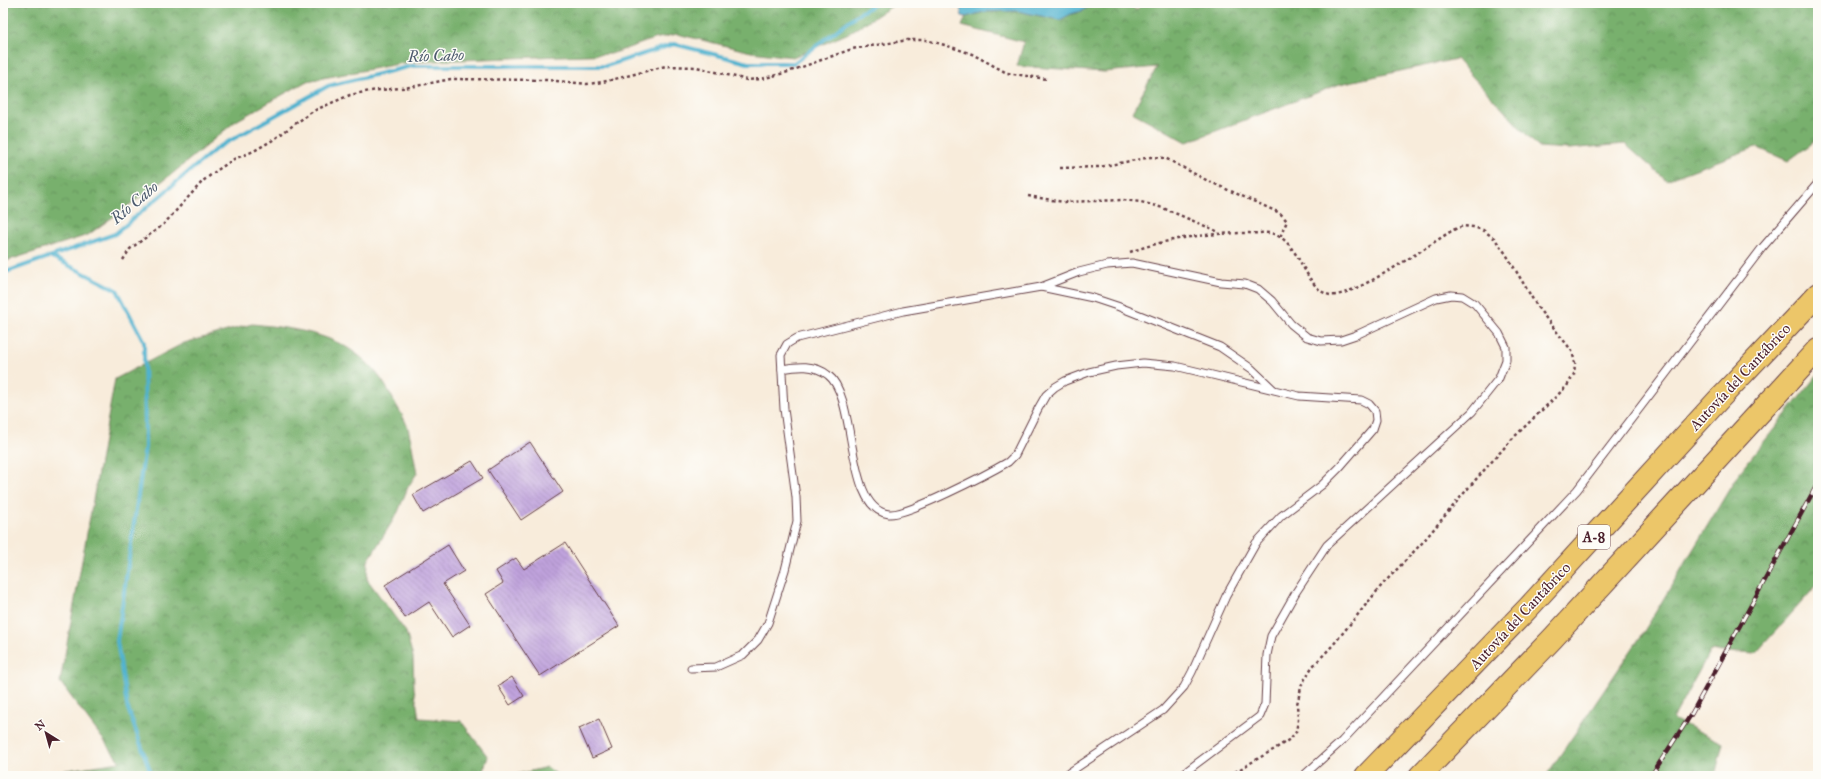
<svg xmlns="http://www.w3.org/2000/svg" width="1821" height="779" font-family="'IM FELL Great Primer',serif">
<defs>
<pattern id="forest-crowns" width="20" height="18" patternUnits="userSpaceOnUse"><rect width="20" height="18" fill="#78b06d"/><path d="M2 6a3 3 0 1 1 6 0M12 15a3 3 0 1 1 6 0" fill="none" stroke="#648f5a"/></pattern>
<pattern id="building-back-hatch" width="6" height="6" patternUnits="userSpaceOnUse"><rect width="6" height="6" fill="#c0a3dd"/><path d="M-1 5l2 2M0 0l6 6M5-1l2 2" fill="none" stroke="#9e84b3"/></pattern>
</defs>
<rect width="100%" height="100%" fill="#fdfcf7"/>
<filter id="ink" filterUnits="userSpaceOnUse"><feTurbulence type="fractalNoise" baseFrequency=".025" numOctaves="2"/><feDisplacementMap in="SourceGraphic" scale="8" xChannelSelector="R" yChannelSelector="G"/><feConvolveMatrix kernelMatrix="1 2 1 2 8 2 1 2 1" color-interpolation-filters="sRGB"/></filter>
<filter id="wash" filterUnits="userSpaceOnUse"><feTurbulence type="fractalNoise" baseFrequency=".012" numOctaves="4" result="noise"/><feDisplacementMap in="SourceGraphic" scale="16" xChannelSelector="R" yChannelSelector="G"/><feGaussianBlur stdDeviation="0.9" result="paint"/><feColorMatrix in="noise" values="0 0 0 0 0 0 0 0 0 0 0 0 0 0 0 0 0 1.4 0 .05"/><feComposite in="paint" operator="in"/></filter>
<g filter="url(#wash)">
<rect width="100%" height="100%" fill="#f8ecdb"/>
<g fill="url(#forest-crowns)" stroke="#61684c">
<polygon points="3,3 897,3 849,33 793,57 751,52 677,34 654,39 611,54 409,62 307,81 236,121 172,174 88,235 3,262"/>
<polygon points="1095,3 1127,3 1136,10 1144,3 1818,3 1818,139 1788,161 1756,147 1666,180 1625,144 1569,149 1538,147 1456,59 1340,84 1187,142 1132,112 1157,67 1104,72 1017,66 1024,42 962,26 966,17 984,12 1017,11 1060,20 1071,14 1082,11"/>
<path d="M252,324C315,330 364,339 394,401C399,410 405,419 408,428C412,443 414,459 417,473L408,487L398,512L368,561L367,579L406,632L413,657L414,688L419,718L461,721L488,757L481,776H27L120,762L60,682L115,379L184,343Z"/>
<polygon points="1818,374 1818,584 1755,654 1710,651 1673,719 1723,743 1715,776 1546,776 1643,633 1739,473"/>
<polygon points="547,767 559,776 510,776"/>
</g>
<polygon fill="#50b2cf" stroke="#4d687d" points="962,3 1095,3 1082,11 1071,14 1060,20 1017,11 984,12 966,17 962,16 960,7"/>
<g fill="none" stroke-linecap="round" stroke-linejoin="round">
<g stroke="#50b2cf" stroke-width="4">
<polyline points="52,257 117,290 144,342 145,447 117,641 127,706 152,776"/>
<polyline points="3,273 115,234 217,148 328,86 412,66 606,66 674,44 748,63 794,63 858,14 877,3"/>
</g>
</g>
<g id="blocks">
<g fill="url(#building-back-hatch)">
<polygon points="530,442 563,492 521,520 488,470"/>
<polygon points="472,461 483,478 423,513 413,495"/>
<polygon points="565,543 619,626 540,676 486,594 503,583 496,571 516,558 524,569"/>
<polygon points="448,545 464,571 443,584 470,625 452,637 429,602 405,618 385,585"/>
<polygon points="512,677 524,696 510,705 498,686"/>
<polygon points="599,719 612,749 592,758 579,728"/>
</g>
</g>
</g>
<g filter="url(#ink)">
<use href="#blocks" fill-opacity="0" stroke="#643e45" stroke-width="1"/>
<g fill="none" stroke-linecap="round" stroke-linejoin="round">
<defs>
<g id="service">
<polyline points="1041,287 1093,298 1117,306 1220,347 1252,369 1273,389"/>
<path d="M782,369C798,366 814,364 828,375C858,397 844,509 889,514C907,516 989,473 1008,462L1015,455L1038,409L1046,395L1055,387L1065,381L1089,372L1116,366L1143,363L1175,366L1299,396L1361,400L1369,404L1375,411L1376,420L1373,429L1339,468L1322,485L1281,516L1256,543L1226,596L1192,672L1184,687L1163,710L1064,776"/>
<polyline points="691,668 716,667 743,655 758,640 768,623 785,570 797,521 796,497 784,409 781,355 787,344 797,338 903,311 1041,287 1079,272 1107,265 1132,263 1221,282 1245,284 1258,289 1272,301 1291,324 1307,337 1321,341 1341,340 1356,335 1436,298 1451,295 1462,296 1475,304 1499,333 1506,347 1506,360 1499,378 1472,412 1327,545 1296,592 1271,636 1267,655 1265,704 1260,716 1180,776"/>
<polyline points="1303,776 1342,741 1577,490 1762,248 1818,183"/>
</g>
<g id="motorway">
<polyline points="1366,776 1529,607 1719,399 1818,294"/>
<polyline points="1420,776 1553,638 1818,349"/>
</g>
</defs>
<use href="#service" stroke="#643e45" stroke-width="9"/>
<use href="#motorway" stroke="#643e45" stroke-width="24"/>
<g stroke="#643e45" stroke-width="2.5" stroke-dasharray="3 3" stroke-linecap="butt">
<polyline points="1060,168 1099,167 1151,157 1165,158 1208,181 1280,213 1287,221 1280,237"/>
<polyline points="1028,196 1064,202 1123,200 1141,202 1163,208 1219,232"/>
<path d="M1130,252C1169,238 1208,233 1249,233C1258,234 1268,231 1276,235C1283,238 1288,243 1292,249C1303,262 1311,291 1330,295C1352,299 1432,243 1453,230L1463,226L1473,227L1483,230L1494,238L1506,254L1538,308L1572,351L1575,363L1574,374L1567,386L1512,439L1470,486L1422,543L1382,585L1333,645L1312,667L1302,684L1297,704L1298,720L1296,732L1290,739L1273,750L1228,776"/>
<polyline points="123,260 130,249 163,225 203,181 216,171 234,159 254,151 273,140 313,111 350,95 370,91 411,87 451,79 547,80 587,84 603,82 666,66 697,67 747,80 761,79 788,72 852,49 908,40 926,40 945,45 972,54 1007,73 1047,79"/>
</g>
<use href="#service" stroke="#fff" stroke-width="7"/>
<use href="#motorway" stroke="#ecc669" stroke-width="22"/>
<defs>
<polyline id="rail" points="1651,776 1692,713 1818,483"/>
</defs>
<use href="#rail" stroke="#4a1f2b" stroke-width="4.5"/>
<use href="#rail" stroke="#fdfcf7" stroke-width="3" stroke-dasharray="9" stroke-linecap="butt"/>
</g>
</g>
<g text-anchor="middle" stroke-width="3" stroke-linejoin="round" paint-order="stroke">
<rect fill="#fdfcf7" stroke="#806168" stroke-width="1" x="1578" y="525" width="32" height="24" rx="3"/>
<g font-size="14" font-weight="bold" fill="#4a1f2b">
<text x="1594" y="542">A-8</text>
</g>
<g font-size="15" fill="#4a1f2b" stroke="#fdfcf7">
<text transform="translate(1740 377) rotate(-47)" y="5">Autovía del Cantábrico</text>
<text transform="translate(1520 616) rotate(-47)" y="5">Autovía del Cantábrico</text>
</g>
<g font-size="16" font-style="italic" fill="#4c5a6d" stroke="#fdfcf7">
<text transform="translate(436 55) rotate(-2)" y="6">Río Cabo</text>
<text transform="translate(134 202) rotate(-40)" y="6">Río Cabo</text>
</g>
</g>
<rect width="1821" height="779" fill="none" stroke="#fdfcf7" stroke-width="16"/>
<g transform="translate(46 733) rotate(323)" stroke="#fdfcf7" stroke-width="3" paint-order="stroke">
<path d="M0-3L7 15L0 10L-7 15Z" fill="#4a1f2b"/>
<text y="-6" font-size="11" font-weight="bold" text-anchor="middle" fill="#4a1f2b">N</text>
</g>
</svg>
